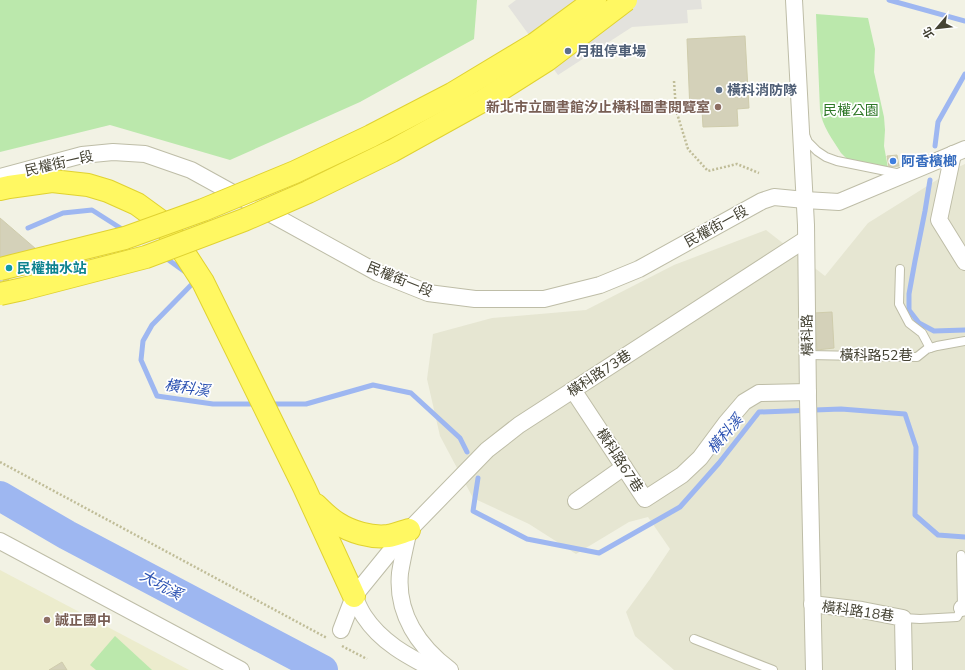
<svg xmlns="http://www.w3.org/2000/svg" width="965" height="670" font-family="'Nunito Sans','Noto Sans TC',sans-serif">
<rect width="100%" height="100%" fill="#f2f2e4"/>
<polygon fill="#e6e6d2" points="965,164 965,670 674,670 635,636 626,612 650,579 670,549 648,517 629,522 576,554 529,524 473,498 440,436 427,379 433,334 492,318 586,310 674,265 766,230 825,276 868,223 956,168"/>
<polygon fill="#ececcd" points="0,570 189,670 0,670"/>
<g fill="#bbe8ac">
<polygon points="0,0 477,0 474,39 360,102 230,160 110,125 0,152"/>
<path d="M816,14L868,18L875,49L874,72L884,117L885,130L884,146L888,168L850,161L845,157L841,153C833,140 822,126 820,110Z"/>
<polygon points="115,636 152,670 96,670 90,665"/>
</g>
<polygon fill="#e3e2dd" points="516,0 701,0 702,9 687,10 688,23 632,27 558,75 508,6"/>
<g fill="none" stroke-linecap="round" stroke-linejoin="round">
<g stroke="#9eb7f1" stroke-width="5">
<polyline points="889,0 965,21"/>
<polyline points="935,146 938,122 965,74"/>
<polyline points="930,180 925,211 915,261 909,294 909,310 919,323 934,331 965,330"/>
<polyline points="28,228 63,213 92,210 125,231"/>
<polyline points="163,256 188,274"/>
<polyline points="196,280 152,325 143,341 141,360 157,396 213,404 258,404"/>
<polyline points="270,404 306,404 373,385 411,393 460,438 467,452"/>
<polyline points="478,478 473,511 527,539 599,553 680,507 719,463 759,412 841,409 905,414 916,447 915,515 938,535 965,537"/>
</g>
<polyline stroke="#9eb7f1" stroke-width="30" points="0,496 67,535 323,670"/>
</g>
<g fill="#d4d1b9" stroke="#cfccac">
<polygon points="745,36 749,108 737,109 738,126 703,127 702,110 690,111 687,39"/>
<polygon points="897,155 899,166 889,167 887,156"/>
<polygon points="0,218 36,249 1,288 0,287"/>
<polygon points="832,312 834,348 817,350 814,313"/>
<polygon points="62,662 67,670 49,670"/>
</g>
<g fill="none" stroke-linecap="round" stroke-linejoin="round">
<defs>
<g id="lane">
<polyline points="805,135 808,142 817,151 826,157 837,161 901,174"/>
<polyline points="900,269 899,304 909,323 922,333 930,348"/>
<polyline points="808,355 917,357 927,349 937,346 965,341"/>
<polyline points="903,618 920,619 957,617 962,608 961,555"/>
<polyline points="694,639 773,670"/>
</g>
<g id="street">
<polyline points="794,0 806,225 808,399 814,670"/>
<polyline points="953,154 939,220 965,262"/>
<polyline points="0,177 82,155 113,152 145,154 191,170 378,273 428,293 475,299 544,299 600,285 639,269 762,201 774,197 805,200 839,202 965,149"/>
<polyline points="573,390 645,499 682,475 700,458 726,423 744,402 759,393 808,392"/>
<polyline points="576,501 624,467"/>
<path d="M408,534C405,547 402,560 400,573C396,614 419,647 450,670"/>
<polyline points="0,541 241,670"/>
<path d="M354,596C357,603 360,610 364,616C381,642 407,656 435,670"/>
<polyline points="812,604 862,610 903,618 904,670"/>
<polyline points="962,608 965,607"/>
<polyline points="341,630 354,596 389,553 415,524 487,450 519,425 806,239"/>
</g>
<g id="highway">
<polyline points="0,189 9,187 52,181 88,185 108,191 137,204 159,220 177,242 203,282 304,487 354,596"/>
<path d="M316,505C322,511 329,518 337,523C351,532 371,538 388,536C395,535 402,532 409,530"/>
</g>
</defs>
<use href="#lane" stroke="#bebda7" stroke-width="10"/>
<use href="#street" stroke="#bebda7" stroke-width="18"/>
<use href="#highway" stroke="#e0d231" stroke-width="24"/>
<g stroke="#c0bd98" stroke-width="2.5" stroke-dasharray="2 2" stroke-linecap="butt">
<polyline points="674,81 676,110 688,149 708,171 737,164 759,173"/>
<polyline points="0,462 327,638"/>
<polyline points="342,646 367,659"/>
</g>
<use href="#lane" stroke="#fff" stroke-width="8"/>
<use href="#street" stroke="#fff" stroke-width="16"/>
<use href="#highway" stroke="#fff862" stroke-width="22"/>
<defs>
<g id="highway-bridge">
<polyline points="0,269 125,238 203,210 295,172 371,136 452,94 535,44 595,0"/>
<polyline points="0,294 23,289 146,257 244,220 308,192 392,151 484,100 547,60 626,0"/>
</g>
</defs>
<use href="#highway-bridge" stroke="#e0d231" stroke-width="24" stroke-linecap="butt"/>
<use href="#highway-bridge" stroke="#fff862" stroke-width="22"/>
</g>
<g fill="#5c6f8a" stroke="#fff" stroke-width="1.5">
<circle cx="568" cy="51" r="4"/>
<circle cx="719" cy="90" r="4"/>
</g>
<g fill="#8d6e63" stroke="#fff" stroke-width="1.5">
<circle cx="718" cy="107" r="4"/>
<circle cx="47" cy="620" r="4"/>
</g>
<circle fill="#3f7fe0" stroke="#fff" stroke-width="1.5" cx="893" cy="161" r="4"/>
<circle fill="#0f9aa8" stroke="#fff" stroke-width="1.5" cx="9" cy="268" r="4"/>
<g text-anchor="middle" stroke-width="3.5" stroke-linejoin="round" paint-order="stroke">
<g font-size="14" font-weight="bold" fill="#4e5e75" stroke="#fff" text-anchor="start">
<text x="576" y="56">月租停車場</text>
<text x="727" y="95">橫科消防隊</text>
</g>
<g font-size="14" font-weight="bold" fill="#785e54" stroke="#fff" text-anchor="end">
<text x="710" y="112">新北市立圖書館汐止橫科圖書閱覽室</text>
<text x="55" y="625" text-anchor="start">誠正國中</text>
</g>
<g font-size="14" fill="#2e7727" stroke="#fff">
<text x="851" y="115">民權公園</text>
</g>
<g font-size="14" font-weight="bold" fill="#366cbe" stroke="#fff" text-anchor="start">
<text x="901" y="166">阿香檳榔</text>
</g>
<g font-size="14" fill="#454334" stroke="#fff">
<text transform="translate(59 163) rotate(-13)" y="5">民權街一段</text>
<text transform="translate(716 226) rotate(-29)" y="5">民權街一段</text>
<text transform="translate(400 279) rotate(22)" y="5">民權街一段</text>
<text transform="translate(807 335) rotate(-91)" y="5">橫科路</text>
<text x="876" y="360">橫科路52巷</text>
<text transform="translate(599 373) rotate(-33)" y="5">橫科路73巷</text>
<text transform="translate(620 460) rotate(57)" y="5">橫科路67巷</text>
<text transform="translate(858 611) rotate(8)" y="5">橫科路18巷</text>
</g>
<g font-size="14" font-weight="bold" fill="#0d838f" stroke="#fff" text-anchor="start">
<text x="17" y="273">民權抽水站</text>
</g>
<g font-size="15" font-style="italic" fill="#2c52b2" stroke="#fff">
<text transform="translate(187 388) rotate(9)" y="5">橫科溪</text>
<text transform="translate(725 434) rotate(-50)" y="5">橫科溪</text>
<text transform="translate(161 585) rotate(28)" y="5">大坑溪</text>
</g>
</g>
<g transform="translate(937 28) rotate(242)" stroke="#ffffff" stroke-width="3" paint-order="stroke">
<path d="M0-3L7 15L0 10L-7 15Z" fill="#454334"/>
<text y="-6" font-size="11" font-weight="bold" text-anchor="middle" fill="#454334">北</text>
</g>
</svg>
